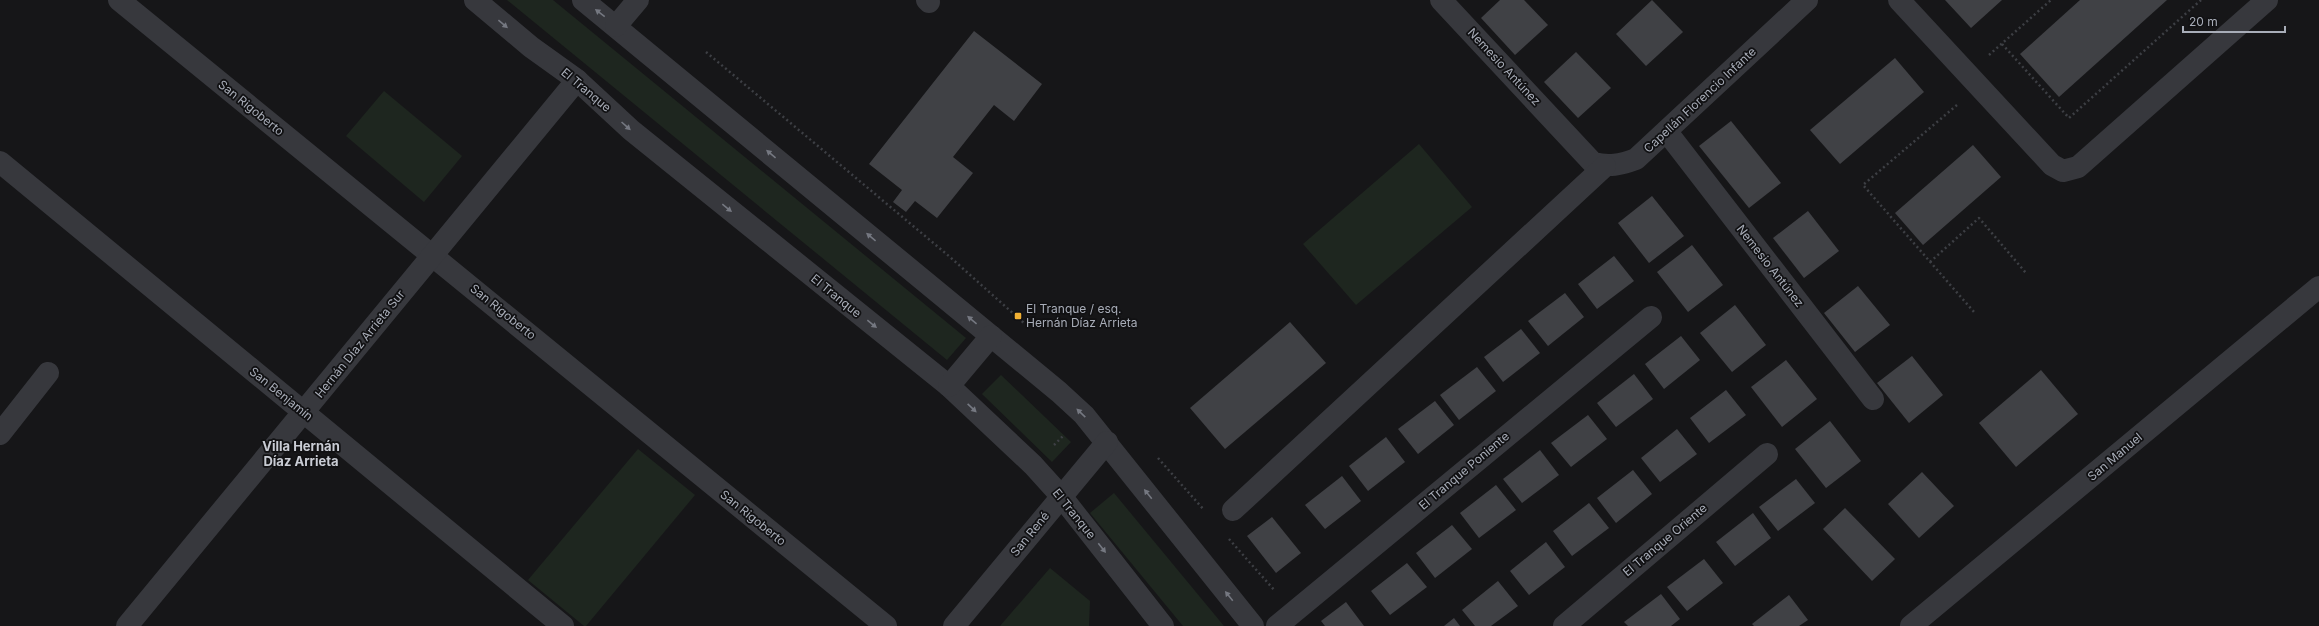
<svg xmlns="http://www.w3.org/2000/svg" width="2319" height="626" font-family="Inter,sans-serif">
<rect width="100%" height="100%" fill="#161618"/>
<g fill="#1e261f">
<polygon points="507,0 553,0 966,338 947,360"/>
<polygon points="384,91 462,156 424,202 346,136"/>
<polygon points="1419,144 1472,207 1356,305 1303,244"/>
<polygon points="1001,375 1071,442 1052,462 982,394"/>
<polygon points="638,449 695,495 586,626 584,626 528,580"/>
<polygon points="1114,493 1224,626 1183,626 1090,513"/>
<polygon points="1050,568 1090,601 1089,626 1000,626"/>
</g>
<g fill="#404145">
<polygon points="1500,0 1524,0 1548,25 1515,55 1481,18"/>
<polygon points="1652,0 1683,32 1646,66 1616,34"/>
<polygon points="1945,0 2002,0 1971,28"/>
<polygon points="2080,0 2167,0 2059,97 2020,54"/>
<polygon points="974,31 1042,84 1014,121 994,105 953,157 973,173 937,218 915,201 906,212 893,202 902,190 869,164"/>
<polygon points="1576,52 1611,88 1578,118 1544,82"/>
<polygon points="1895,58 1924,92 1840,164 1810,130"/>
<polygon points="1731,121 1781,183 1749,208 1699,146"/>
<polygon points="1973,145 2001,177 1923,245 1895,213"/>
<polygon points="1652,196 1684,236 1649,263 1618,223"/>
<polygon points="1808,211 1839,251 1804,278 1773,238"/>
<polygon points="1692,245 1723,285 1688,312 1657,272"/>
<polygon points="1614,256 1634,281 1597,309 1578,284"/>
<polygon points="1858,286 1890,325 1855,352 1824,313"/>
<polygon points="1565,293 1584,317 1548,346 1528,321"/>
<polygon points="1735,305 1766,345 1732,372 1700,333"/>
<polygon points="1290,322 1326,363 1225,449 1190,408"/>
<polygon points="1521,329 1540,353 1503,382 1484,357"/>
<polygon points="1681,336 1700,360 1664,389 1645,364"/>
<polygon points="1912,356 1943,395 1909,423 1877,383"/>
<polygon points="1786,360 1817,399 1782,427 1751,387"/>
<polygon points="1477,367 1496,391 1459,420 1440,395"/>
<polygon points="2041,370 2078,414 2016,467 1979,423"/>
<polygon points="1634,374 1653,399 1616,427 1597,403"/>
<polygon points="1726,390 1746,415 1709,443 1690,418"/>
<polygon points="1435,401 1454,425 1418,454 1398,429"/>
<polygon points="1588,415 1607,439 1571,467 1551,443"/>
<polygon points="1830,421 1861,461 1826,488 1795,449"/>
<polygon points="1677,429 1697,454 1660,482 1641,458"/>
<polygon points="1386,437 1405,462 1368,491 1349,466"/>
<polygon points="1540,450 1559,475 1522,503 1503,479"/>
<polygon points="1633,470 1652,494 1616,523 1597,498"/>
<polygon points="1922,472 1954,506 1919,538 1888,504"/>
<polygon points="1342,476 1361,501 1325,529 1305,505"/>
<polygon points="1796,479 1815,503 1778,531 1759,507"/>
<polygon points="1496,485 1516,510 1479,538 1460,513"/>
<polygon points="1589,503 1609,528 1572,556 1553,531"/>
<polygon points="1845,508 1895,559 1872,581 1823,529"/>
<polygon points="1753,513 1771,538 1735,566 1716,542"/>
<polygon points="1272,517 1301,553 1276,573 1247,536"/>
<polygon points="1452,525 1472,549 1435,578 1416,553"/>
<polygon points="1546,542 1565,567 1529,595 1510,571"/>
<polygon points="1704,559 1723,583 1687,611 1667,587"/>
<polygon points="1407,563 1427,587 1390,615 1371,591"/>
<polygon points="1498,581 1518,606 1491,626 1475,626 1462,610"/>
<polygon points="1661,594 1680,619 1671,626 1628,626 1624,622"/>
<polygon points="1789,595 1808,620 1799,626 1754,626 1752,624"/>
<polygon points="1346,602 1364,626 1325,626 1321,621"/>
<polygon points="1454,618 1460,626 1444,626"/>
</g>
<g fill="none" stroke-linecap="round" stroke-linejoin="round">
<g stroke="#3d3f44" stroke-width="2.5" stroke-dasharray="2 3" stroke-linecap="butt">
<polyline points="2002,44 2069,118 2201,0"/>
<polyline points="706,52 950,257 1025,324"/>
<polyline points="1989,55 2051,0"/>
<polyline points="1957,105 1863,185 1974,312"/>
<polyline points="1930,262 1979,218 2026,273"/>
<polyline points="1054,445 1063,436"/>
<polyline points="1158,458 1204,510"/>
<polyline points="1229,539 1275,591"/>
</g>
<g stroke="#37383d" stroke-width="22">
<polyline points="119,0 886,626"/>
<polyline points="475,0 531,47 577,80 631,130 949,386 1033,465 1061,496 1163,626"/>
<polyline points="583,0 1059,392 1084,415 1253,626"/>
<polyline points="927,0 929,2"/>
<path d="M1441,0L1593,163C1609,167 1620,165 1636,159L1807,0"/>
<polyline points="1899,0 2052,165 2063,171 2078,167 2267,0"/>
<polyline points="616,26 638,0"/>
<polyline points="1667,132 1873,399"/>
<polyline points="0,162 563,626"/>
<polyline points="949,386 991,336"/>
<polyline points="0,434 48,373"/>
<polyline points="1233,510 1605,166"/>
<polyline points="127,626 577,80"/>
<polyline points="954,626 1107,442"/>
<polyline points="1277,626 1651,317"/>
<polyline points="1564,626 1767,454"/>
<polyline points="1911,626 2319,287"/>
</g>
</g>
<defs><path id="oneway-solid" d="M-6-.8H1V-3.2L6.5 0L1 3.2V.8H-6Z"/></defs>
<g fill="#757881">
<use href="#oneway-solid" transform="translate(600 13) rotate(-142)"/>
<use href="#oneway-solid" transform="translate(503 24) rotate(40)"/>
<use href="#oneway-solid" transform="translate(626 126) rotate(42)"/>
<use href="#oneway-solid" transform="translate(771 154) rotate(-140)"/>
<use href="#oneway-solid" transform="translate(727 208) rotate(39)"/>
<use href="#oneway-solid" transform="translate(871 237) rotate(-140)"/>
<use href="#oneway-solid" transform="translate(972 320) rotate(-140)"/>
<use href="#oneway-solid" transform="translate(872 324) rotate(39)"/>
<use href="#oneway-solid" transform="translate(972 408) rotate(43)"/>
<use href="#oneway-solid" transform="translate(1081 413) rotate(-136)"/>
<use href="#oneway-solid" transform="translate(1148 494) rotate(-129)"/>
<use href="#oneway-solid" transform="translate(1102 548) rotate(52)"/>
<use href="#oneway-solid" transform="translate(1229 596) rotate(-129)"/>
</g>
<rect fill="#f2b134" stroke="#111113" stroke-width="1.5" x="1014" y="312" width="8" height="8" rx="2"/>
<g text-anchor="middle" stroke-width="3.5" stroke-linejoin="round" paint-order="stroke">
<g font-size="12" fill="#a8adb8" stroke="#111113">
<text transform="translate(1504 67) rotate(47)" y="4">Nemesio Antúnez</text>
<text transform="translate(586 90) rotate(40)" y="4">El Tranque</text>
<text transform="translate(1700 100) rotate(-43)" y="4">Capellán Florencio Infante</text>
<text transform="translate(251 108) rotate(39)" y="4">San Rigoberto</text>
<text transform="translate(1770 266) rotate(52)" y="4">Nemesio Antúnez</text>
<text transform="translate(836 296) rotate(39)" y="4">El Tranque</text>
<text transform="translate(503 312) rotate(39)" y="4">San Rigoberto</text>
<text transform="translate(360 344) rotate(-51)" y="4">Hernán Díaz Arrieta Sur</text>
<text transform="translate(281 394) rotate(39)" y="4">San Benjamín</text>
<text transform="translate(2115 457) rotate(-40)" y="4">San Manuel</text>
<text transform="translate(1464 471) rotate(-40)" y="4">El Tranque Poniente</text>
<text transform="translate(1074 514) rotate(51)" y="4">El Tranque</text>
<text transform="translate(753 518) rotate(39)" y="4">San Rigoberto</text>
<text transform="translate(1030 534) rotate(-51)" y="4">San René</text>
<text transform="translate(1665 540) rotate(-40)" y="4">El Tranque Oriente</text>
</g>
<g font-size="12" fill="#a8adb8" stroke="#111113" text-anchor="start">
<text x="1026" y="313">El Tranque / esq.<tspan x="1026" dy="14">Hernán Díaz Arrieta</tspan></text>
</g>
<g font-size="13" font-weight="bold" fill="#c9ccd4" stroke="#111113">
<text x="301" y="451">Villa Hernán<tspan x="301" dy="15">Díaz Arrieta</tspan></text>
</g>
</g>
<path d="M2183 26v6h102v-6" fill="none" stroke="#a8adb8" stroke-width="2"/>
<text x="2189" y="26" font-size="12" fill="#a8adb8" stroke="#111113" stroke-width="3" paint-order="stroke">20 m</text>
</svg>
